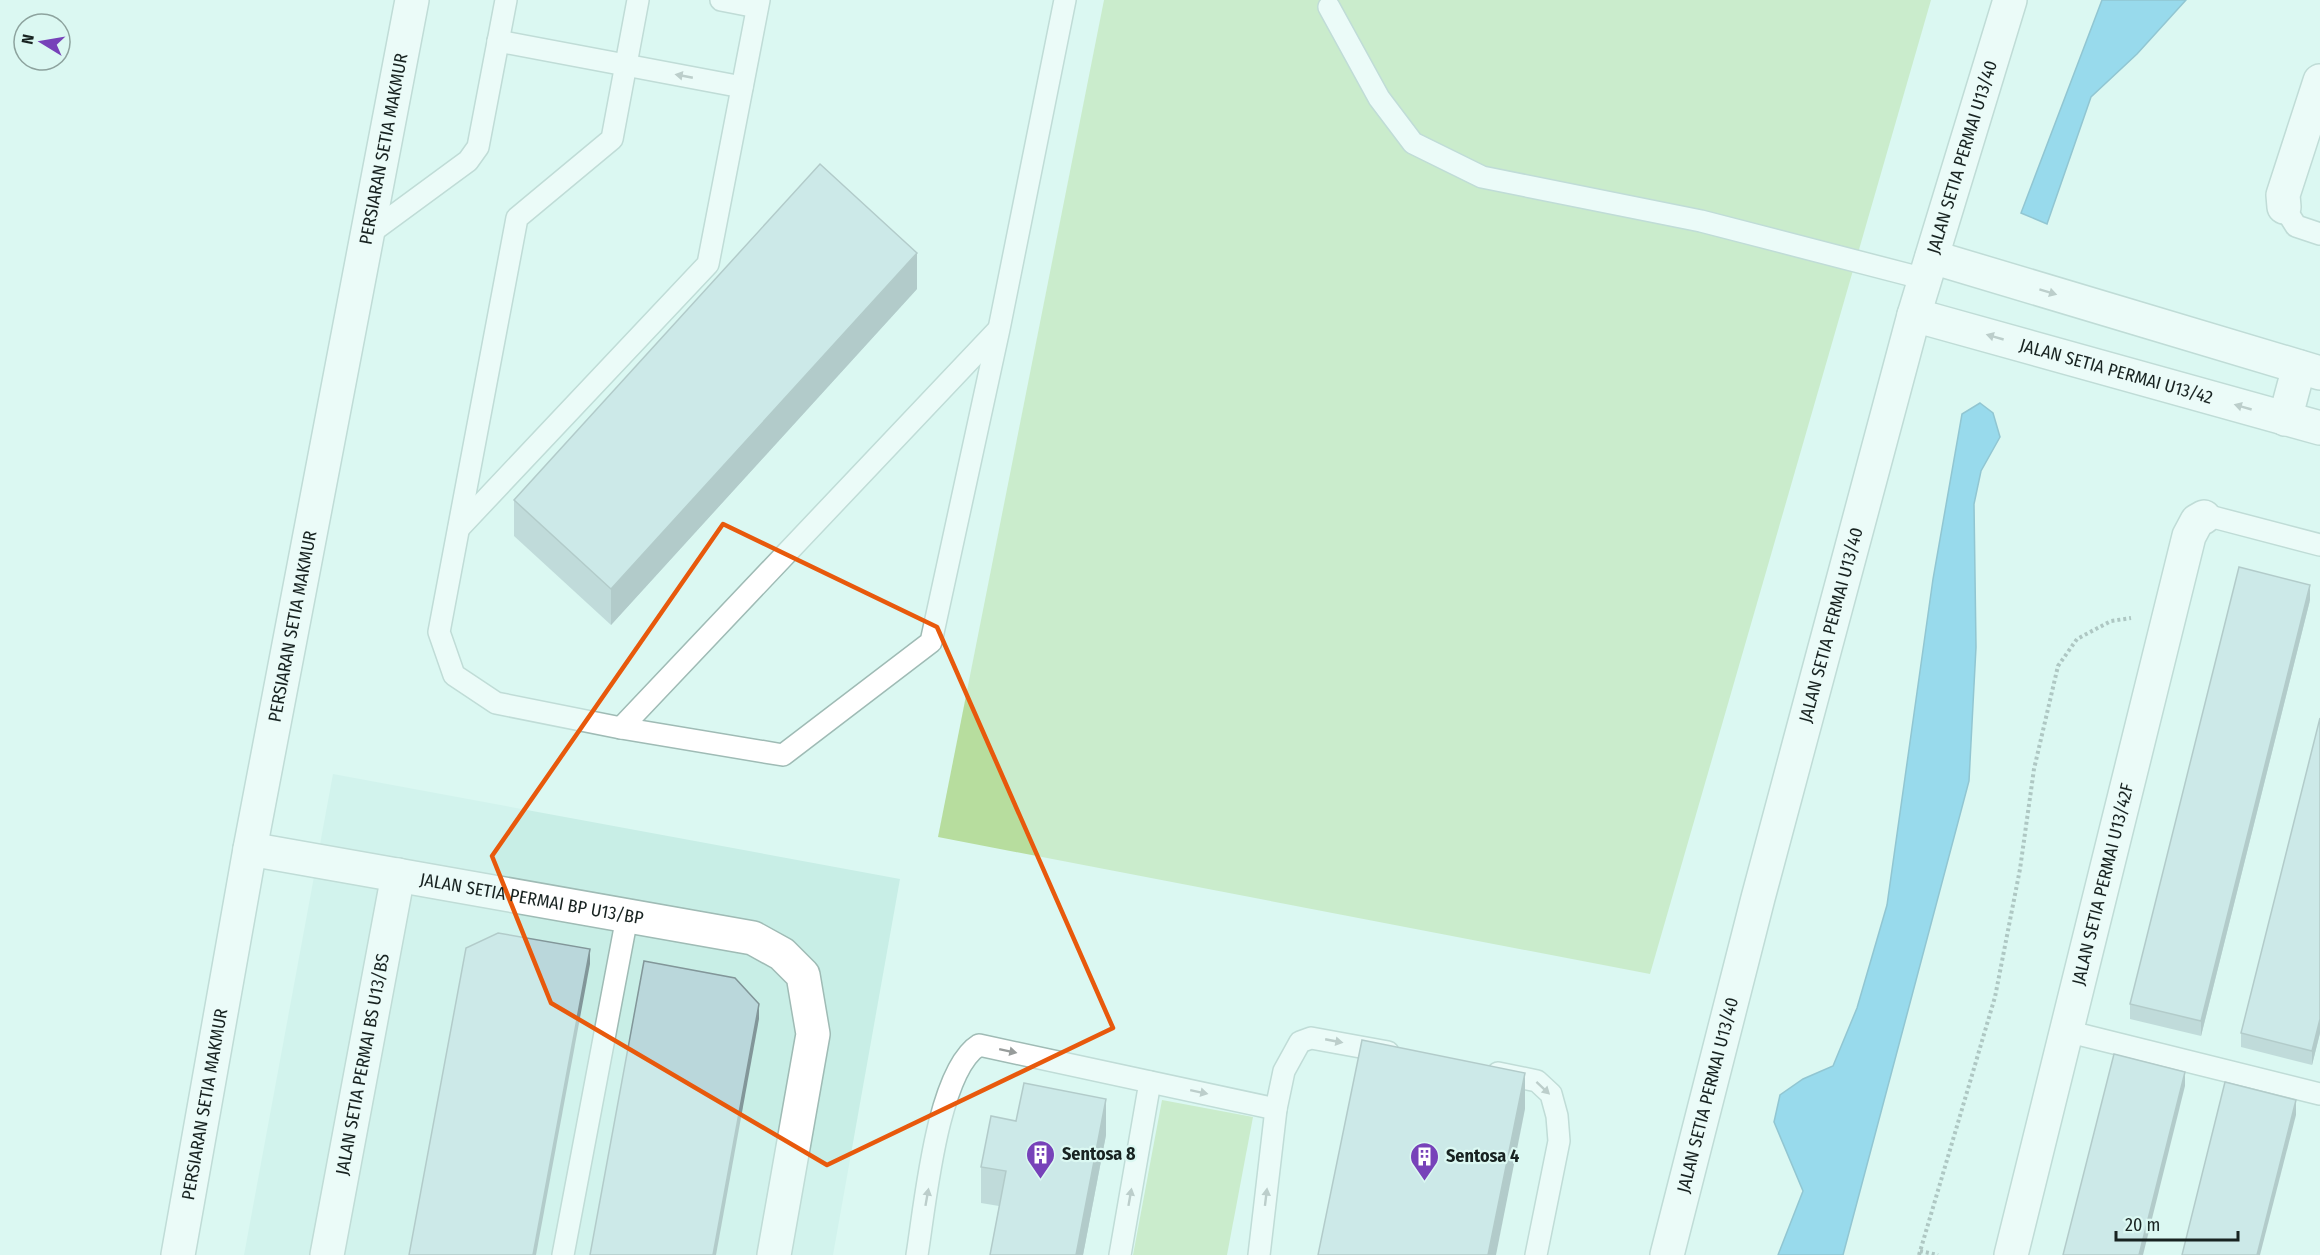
<svg xmlns="http://www.w3.org/2000/svg" width="2320" height="1255" font-family="'Fira Sans Condensed',sans-serif">
<rect width="100%" height="100%" fill="#dbf8f2"/>
<polygon fill="#c8eee6" points="333,774 900,879 833,1255 244,1255"/>
<g fill="#b7dd9e">
<polygon points="1104,0 1931,0 1650,974 938,837"/>
<polygon points="1162,1100 1253,1117 1227,1255 1133,1255"/>
</g>
<g fill="#47b6e4" stroke="#398aaa" stroke-width="1.5">
<polygon points="2102,0 2186,0 2137,54 2091,97 2047,224 2021,213"/>
<polygon points="1980,403 1993,413 2000,437 1981,471 1974,504 1976,647 1969,781 1843,1255 1778,1255 1803,1191 1774,1122 1780,1095 1803,1079 1833,1066 1857,1008 1887,905 1933,579 1962,414"/>
</g>
<g fill="none" stroke-linecap="round" stroke-linejoin="round">
<defs>
<g id="service">
<polyline points="638,0 612,139 517,218 439,632 454,675 496,703 621,728 783,755 931,642 999,329 1065,0"/>
<polyline points="721,0 757,7"/>
<polyline points="1329,7 1379,98 1413,143 1482,177 1701,221 1925,279"/>
<polyline points="498,41 742,87"/>
<polyline points="2284,207 2296,226 2320,234"/>
<polyline points="370,233 468,161 478,147 506,0"/>
<polyline points="2204,517 2213,517 2320,545"/>
<polyline points="459,528 708,264 759,0"/>
<polyline points="621,728 998,330"/>
<polyline points="2066,1031 2320,1094"/>
<polyline points="1498,1073 1537,1081 1551,1094 1557,1116 1559,1141 1536,1255"/>
<polyline points="563,1255 627,917"/>
<path d="M917,1255C925,1206 937,1071 979,1045L1276,1109"/>
<polyline points="1120,1255 1150,1082"/>
<polyline points="1259,1255 1276,1109 1284,1071 1300,1042 1311,1038 1388,1052"/>
</g>
<g id="minor">
<polyline points="2284,207 2283,195 2320,81"/>
<polyline points="1932,257 2320,373"/>
<path id="s1" d="M1914,315L2320,428"/>
<polyline points="2285,419 2299,367"/>
<path id="s2" d="M250,849L753,938L782,954L803,975L813,1034L774,1255"/>
<path id="s3" d="M327,1255L398,875"/>
<path id="s4" d="M2011,1255L2189,536L2197,521L2204,517"/>
</g>
<g id="tertiary">
<path id="s5" d="M178,1255L250,849L412,0"/>
<path id="s6" d="M1667,1255L1758,898L1914,315L2010,0"/>
</g>
</defs>
<use href="#service" stroke="#9fbbb5" stroke-width="24"/>
<use href="#minor" stroke="#9fbbb5" stroke-width="36"/>
<use href="#tertiary" stroke="#9fbbb5" stroke-width="36"/>
<g stroke="#798d89" stroke-width="4" stroke-dasharray="3 3" stroke-linecap="butt">
<polyline points="1920,1251 1938,1255"/>
<polyline points="1919,1255 1995,997 2020,869 2034,769 2058,666 2077,639 2111,621 2131,618"/>
</g>
<use href="#service" stroke="#fff" stroke-width="21"/>
<use href="#minor" stroke="#fff" stroke-width="33"/>
<use href="#tertiary" stroke="#fff" stroke-width="33"/>
</g>
<g fill="#a0b9bc">
<polygon points="917,289 611,625 514,536 514,500"/>
<polygon points="2310,600 2201,1036 2130,1019 2130,1004"/>
<polygon points="2320,718 2320,1033 2312,1065 2241,1047 2241,1033"/>
<polygon points="1016,1121 1106,1135 1083,1255 990,1255 999,1206 981,1203 981,1167"/>
</g>
<g fill="#829699">
<polygon points="917,253 917,289 611,625 611,589"/>
<polygon points="2310,585 2310,600 2201,1036 2201,1021"/>
<polygon points="590,949 590,964 536,1255 533,1255"/>
<polygon points="759,1004 759,1019 716,1255 713,1255"/>
<polygon points="2320,1019 2320,1033 2312,1065 2312,1051"/>
<polygon points="2185,1072 2185,1086 2143,1255 2139,1255"/>
<polygon points="1525,1073 1525,1109 1496,1255 1488,1255"/>
<polygon points="1106,1099 1106,1135 1083,1255 1076,1255"/>
<polygon points="2296,1100 2296,1115 2260,1255 2257,1255"/>
</g>
<g fill="#bad7db" stroke="#829699" stroke-width="1.5">
<polygon points="820,164 917,253 611,589 514,500"/>
<polygon points="2239,567 2310,585 2201,1021 2130,1004"/>
<polygon points="2320,718 2320,1019 2312,1051 2241,1033"/>
<polygon points="498,933 590,949 533,1255 409,1255 466,948"/>
<polygon points="644,961 735,978 759,1004 713,1255 590,1255"/>
<polygon points="1362,1040 1525,1073 1488,1255 1318,1255"/>
<polygon points="2114,1054 2185,1072 2139,1255 2063,1255"/>
<polygon points="2225,1082 2296,1100 2257,1255 2182,1255"/>
<polygon points="1024,1083 1106,1099 1076,1255 990,1255 1006,1171 981,1167 991,1116 1016,1121"/>
</g>
<defs><path id="oneway-solid" d="M-6-.8H1V-3.2L6.5 0L1 3.2V.8H-6Z" transform="scale(1.5)"/></defs>
<g fill="#979c9b">
<use href="#oneway-solid" transform="translate(684 76) rotate(-169)"/>
<use href="#oneway-solid" transform="translate(2048 292) rotate(17)"/>
<use href="#oneway-solid" transform="translate(1995 337) rotate(-164)"/>
<use href="#oneway-solid" transform="translate(2243 407) rotate(-164)"/>
<use href="#oneway-solid" transform="translate(1334 1041) rotate(11)"/>
<use href="#oneway-solid" transform="translate(1008 1051) rotate(12)"/>
<use href="#oneway-solid" transform="translate(1543 1088) rotate(43)"/>
<use href="#oneway-solid" transform="translate(1199 1092) rotate(12)"/>
<use href="#oneway-solid" transform="translate(927 1197) rotate(-80)"/>
<use href="#oneway-solid" transform="translate(1130 1197) rotate(-80)"/>
<use href="#oneway-solid" transform="translate(1266 1197) rotate(-83)"/>
</g>
<path d="M0 0H2320V1255H0ZM723,524L937,627L1113,1028L827,1165L551,1003L492,856Z" fill="#dbf8f2" fill-opacity=".55" fill-rule="evenodd"/>
<path fill="none" stroke="#e8590c" stroke-width="4.5" stroke-linejoin="round" d="M723,524L937,627L1113,1028L827,1165L551,1003L492,856Z"/>
<defs>
<symbol id="building-pin" viewBox="-11 -11 22 30"><path d="M0 17L-7.5 6A9.5 9.5 0 1 1 7.5 6Z" fill="#7742b9" stroke="#dbf8f2"/><path d="M-4-6H4V6H1V3H-1V6H-4ZM-2.5-4.3h1.7v1.8h-1.7ZM.8-4.3h1.7v1.8H.8ZM-2.5-1h1.7V.8h-1.7ZM.8-1h1.7V.8H.8Z" fill="#fff"/></symbol>
</defs>
<g fill-rule="evenodd">
<use href="#building-pin" x="1024" y="1138" width="33" height="45"/>
<use href="#building-pin" x="1408" y="1140" width="33" height="45"/>
</g>
<g text-anchor="middle" stroke-width="4.5" stroke-linejoin="round" paint-order="stroke">
<g font-size="18" fill="#182321" stroke="#dbf8f2">
<text dy="6" stroke="none"><textPath href="#s5" startOffset="1125">PERSIARAN SETIA MAKMUR</textPath></text>
<text dy="6" stroke="none"><textPath href="#s6" startOffset="1137">JALAN SETIA PERMAI U13/40</textPath></text>
<text dy="6" stroke="none"><textPath href="#s1" startOffset="210">JALAN SETIA PERMAI U13/42</textPath></text>
<text dy="6" stroke="none"><textPath href="#s6" startOffset="651">JALAN SETIA PERMAI U13/40</textPath></text>
<text dy="6" stroke="none"><textPath href="#s5" startOffset="639">PERSIARAN SETIA MAKMUR</textPath></text>
<text dy="6" stroke="none"><textPath href="#s4" startOffset="382">JALAN SETIA PERMAI U13/42F</textPath></text>
<text dy="6" stroke="none"><textPath href="#s2" startOffset="286">JALAN SETIA PERMAI BP U13/BP</textPath></text>
<text dy="6" stroke="none"><textPath href="#s3" startOffset="194">JALAN SETIA PERMAI BS U13/BS</textPath></text>
<text dy="6" stroke="none"><textPath href="#s6" startOffset="165">JALAN SETIA PERMAI U13/40</textPath></text>
<text dy="6" stroke="none"><textPath href="#s5" startOffset="153">PERSIARAN SETIA MAKMUR</textPath></text>
</g>
<g font-size="18" font-weight="bold" fill="#182321" stroke="#dbf8f2" text-anchor="start">
<text x="1062" y="1160">Sentosa 8</text>
<text x="1446" y="1162">Sentosa 4</text>
</g>
</g>
<g transform="translate(42 42) rotate(281)"><circle r="28" fill="#dbf8f2" stroke="#8da39e" stroke-width="1.5"/>
<path d="M0-4.5L10 22L0 15L-10 22Z" fill="#7742b9"/>
<text y="-9" font-size="16" font-weight="bold" text-anchor="middle" fill="#182321">N</text>
</g>
<path d="M2116 1231v9h122v-9" fill="none" stroke="#182321" stroke-width="3"/>
<text x="2125" y="1231" font-size="18" fill="#182321" stroke="#dbf8f2" stroke-width="4.5" paint-order="stroke">20 m</text>
</svg>
